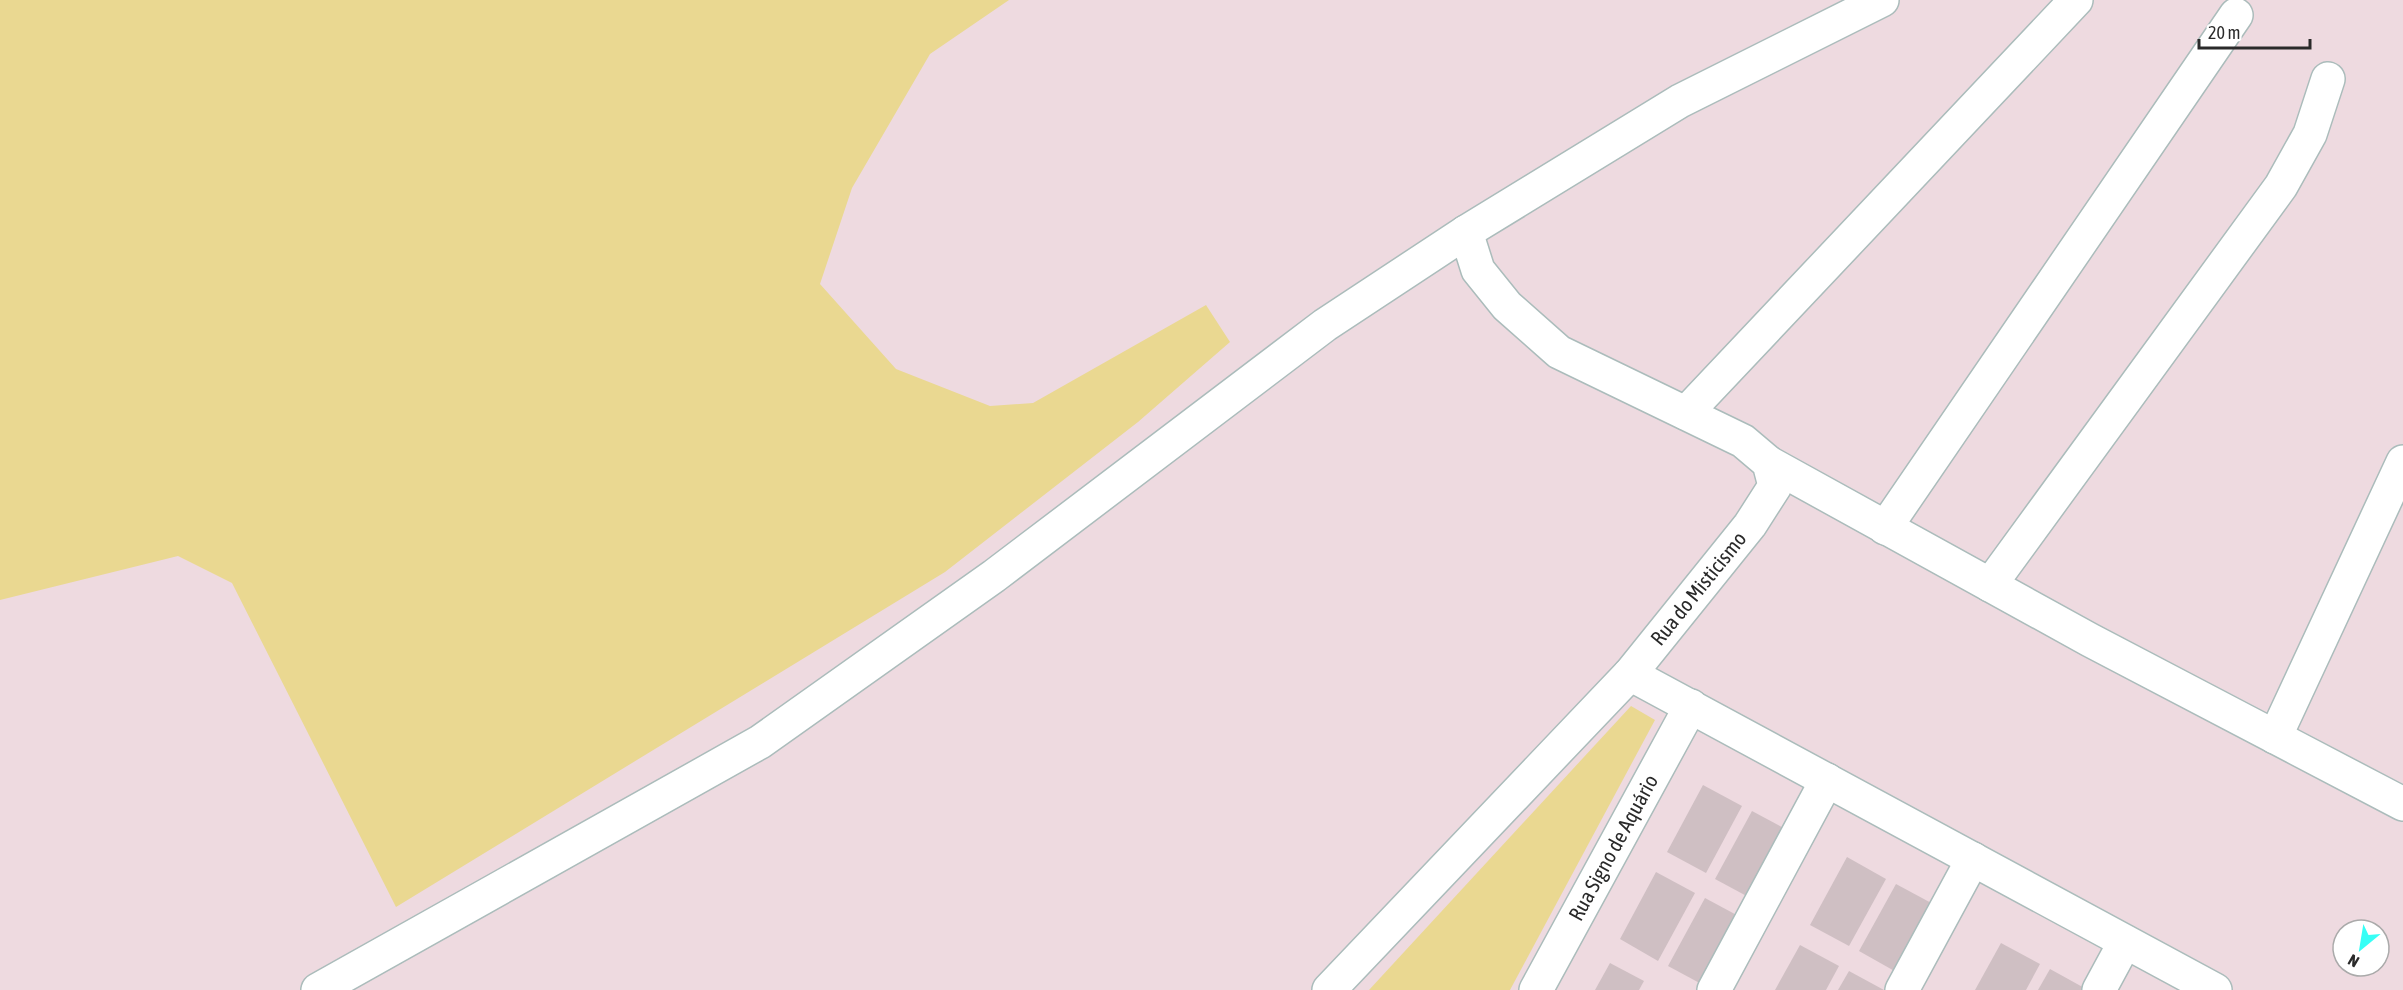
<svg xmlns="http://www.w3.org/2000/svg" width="2403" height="990" font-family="'Asap Condensed',sans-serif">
<rect width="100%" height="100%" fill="#eedae0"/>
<g fill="#ead891">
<polygon points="0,0 1009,0 930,54 852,188 820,284 896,369 990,406 1033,403 1206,305 1230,342 1138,422 945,572 396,907 232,583 178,556 0,600"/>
<polygon points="1631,706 1655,720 1510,990 1369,990"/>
</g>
<g fill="#cfbfc3">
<polygon points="1703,785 1742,806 1706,873 1667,852"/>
<polygon points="1752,811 1791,832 1754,900 1715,879"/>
<polygon points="1847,857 1886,879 1849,946 1810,925"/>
<polygon points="1656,872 1695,893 1658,961 1620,939"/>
<polygon points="1896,884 1935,905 1898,973 1859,951"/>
<polygon points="1705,898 1744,919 1707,987 1668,966"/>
<polygon points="2001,943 2040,964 2026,990 1975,990"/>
<polygon points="1800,945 1839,966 1826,990 1775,990"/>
<polygon points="1610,963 1644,981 1639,990 1595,990"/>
<polygon points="2050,969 2088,990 2038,990"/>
<polygon points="1849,971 1884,990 1838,990"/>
</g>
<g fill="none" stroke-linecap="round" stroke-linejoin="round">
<defs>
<g id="minor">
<polyline points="1686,413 2076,0"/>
<polyline points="1769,463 2090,640 2403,804"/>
<polyline points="1885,528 2236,15"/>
<polyline points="1990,585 2281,186 2310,134 2328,79"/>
<polyline points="1630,674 2215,990"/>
<polyline points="2275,737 2403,462"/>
<polyline points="318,990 760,742 994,576 1325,325 1466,232 1680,101 1882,0"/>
<path id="s1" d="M1329,990L1630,674L1750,525L1775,486L1769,463L1743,441L1559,352L1507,306L1478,270L1466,232"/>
<path id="s2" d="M1536,990L1691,706"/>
<polyline points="1714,990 1827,780"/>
<polyline points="1902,990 1973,859"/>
<polyline points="2099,990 2125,942"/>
</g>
</defs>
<use href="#minor" stroke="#abbcbb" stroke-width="36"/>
<use href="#minor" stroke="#fff" stroke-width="33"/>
</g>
<g text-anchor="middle" stroke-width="6" stroke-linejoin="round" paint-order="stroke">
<g font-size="21" fill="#2a2a2a" stroke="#fff">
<text dy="7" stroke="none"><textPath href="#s1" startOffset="546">Rua do Misticismo</textPath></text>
<text dy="7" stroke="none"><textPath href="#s2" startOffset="162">Rua Signo de Aquário</textPath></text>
</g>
</g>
<g transform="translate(2361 948) rotate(210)"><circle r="28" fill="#ffffff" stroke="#aaaaaa" stroke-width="1.5"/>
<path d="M0-4.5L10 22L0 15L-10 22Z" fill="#36fff6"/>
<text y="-9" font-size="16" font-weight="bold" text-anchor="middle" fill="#2a2a2a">N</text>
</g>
<path d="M2199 39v9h111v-9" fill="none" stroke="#2a2a2a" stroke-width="3"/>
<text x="2208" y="39" font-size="18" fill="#2a2a2a" stroke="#ffffff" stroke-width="4.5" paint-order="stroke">20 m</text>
</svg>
